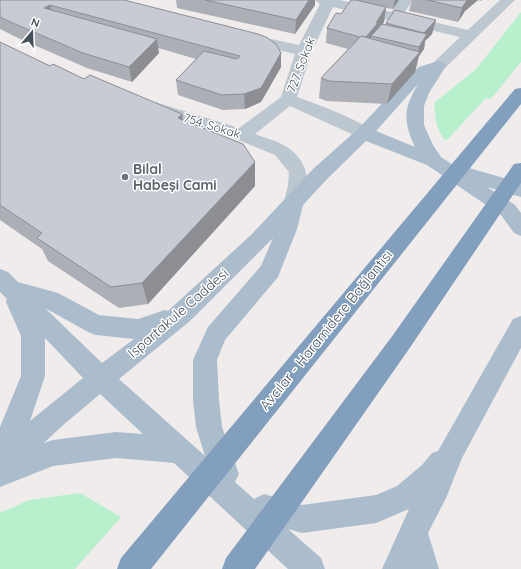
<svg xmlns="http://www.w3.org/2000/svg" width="521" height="569" font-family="Quicksand,sans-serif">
<rect width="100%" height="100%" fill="#f0ecec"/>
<g fill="#b8f0ce">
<path d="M521,12V62L491,99L486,98L446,141C435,130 436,118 434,103L476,69Z"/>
<polygon points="80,493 121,517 75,569 0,569 0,513 29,500"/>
</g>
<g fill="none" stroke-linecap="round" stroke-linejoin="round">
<path fill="#bcc7d0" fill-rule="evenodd" d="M315,0H340L391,12L399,0H413L403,15L468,30L500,0H515L444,69L438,71L432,69L430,66L460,37L333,7L312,51L297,97C313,103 365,121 373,133L370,137L364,139L358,137L290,106L255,134C265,138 278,141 287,147C308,160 313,186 301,207L294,209L287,207L284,202L288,185L289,172L275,155L236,139L149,111L147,107L149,103L155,102L239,128L281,97L295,54L243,41L241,38L243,35L248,34L299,45L320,4Z"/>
<path fill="#abbccd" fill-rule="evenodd" d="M438,61L444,63L446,66L429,93L424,106V125L433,145L441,157L462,171L469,168L521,183V197L487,187L515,205L521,213V236L514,233L501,215L427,165L366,141L327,179L303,205L297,229L278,277L225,340L217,360L219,400L222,427L239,474L235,482L254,499L264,494L302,505L376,495L397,486L422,465L432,453L438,451L513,319L521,316V348L462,458L446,498L428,533L439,569H382L409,509L376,523L302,533L288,529L321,558L325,569H288L174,463L116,458L53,466L0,487V427L21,376V336L6,302L7,299L0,292V269L8,272L18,282L58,293L99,315L138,319L165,310L168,311L252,234L313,169L358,129L410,74L419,67ZM419,83C403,108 403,121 415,147L376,131ZM273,238L261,266L208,327L193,360V400L196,427L205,456L119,379L190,321ZM45,308L88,332L96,335L134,339L102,363ZM45,338L83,378L30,421L45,376ZM100,394L143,434L116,432L53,440L44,443L62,426Z"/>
<g fill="#829fbe" fill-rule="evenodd">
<polygon points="521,88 521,104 151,569 117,569 121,558 472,140 515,89"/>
<polygon points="521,163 521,183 409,349 255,569 222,569 226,558 393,335 514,164"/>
</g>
</g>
<g fill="#acafb5">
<polygon points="0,0 124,0 281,53 281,67 261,102 245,109 223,110 178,95 176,80 196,59 158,48 159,53 132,82 87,68 20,39 0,29"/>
<polygon points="176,0 315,0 315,5 295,34 177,8"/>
<polygon points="351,0 399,0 393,9 386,8 384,22 382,24 385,24 386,23 436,20 432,34 425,41 424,49 419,56 415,72 387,104 326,101 319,98 321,78 348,49 326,43 327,28 341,14"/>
<polygon points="412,0 482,0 481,1 478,0 465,11 458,22 409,11"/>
<polygon points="0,42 50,66 84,79 255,162 255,186 148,304 119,308 48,261 42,249 0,220"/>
</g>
<g fill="#8c8e94">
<polygon points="309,0 315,0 315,5 295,34 296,20"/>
<polygon points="395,0 399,0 393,9"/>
<polygon points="467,0 478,0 465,11 458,22 462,8"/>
<polygon points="50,5 54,19 44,8"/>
<polygon points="386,7 384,22 374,37 374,36 371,36 370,44 365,38"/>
<polygon points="436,20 432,34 425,41 424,49 419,56 415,72 387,104 392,84 417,55 419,47 421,43 424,33"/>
<polygon points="157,39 159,53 132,82 129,67"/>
<polygon points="281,53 281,67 261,102 245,109 244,94"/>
<polygon points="182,114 186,137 178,118"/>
<polygon points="255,162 255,186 148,304 142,283"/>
</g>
<g fill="#c8cbd3" stroke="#8c8e94">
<polygon points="0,0 124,0 258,34 266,37 276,44 281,53 261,88 244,94 222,95 176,80 204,51 237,59 240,56 50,5 44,8 157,39 129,67 83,53 15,24 0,17"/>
<polygon points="205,0 309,0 296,20"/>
<polygon points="351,0 356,0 386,7 376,23 378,23 366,37 361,36 360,37 327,28 336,13 341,14"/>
<polygon points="427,0 467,0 462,8"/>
<polygon points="395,10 436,20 424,33 386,23"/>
<polygon points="382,24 427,34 419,47 371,36"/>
<polygon points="361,36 420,52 392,84 329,81 321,78"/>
<polygon points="0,42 50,66 53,64 84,79 90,75 182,114 178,118 243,144 255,162 142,283 111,287 37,238 42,233 0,205"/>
</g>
<circle fill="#6b7280" stroke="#fff" stroke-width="1.5" cx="125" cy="177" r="4"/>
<g text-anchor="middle" stroke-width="3" stroke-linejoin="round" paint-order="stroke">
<g font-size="12" fill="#44505b" stroke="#fff">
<text transform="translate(301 65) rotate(-69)" y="4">727. Sokak</text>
<text transform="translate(212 126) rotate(17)" y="4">754. Sokak</text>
</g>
<g font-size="14" font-weight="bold" fill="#5b616d" stroke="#fff" text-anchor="start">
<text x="133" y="174">Bilal<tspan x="133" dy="16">Habeşi Cami</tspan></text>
</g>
<g font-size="14" fill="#44505b" stroke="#fff">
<text transform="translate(178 313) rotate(-41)" y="5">Ispartakule Caddesi</text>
<text transform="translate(326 330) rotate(-51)" y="5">Avcılar - Haramidere Bağlantısı</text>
</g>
</g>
<g transform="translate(32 32) rotate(19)" stroke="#ffffff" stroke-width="3" paint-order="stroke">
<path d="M0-3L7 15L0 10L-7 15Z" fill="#44505b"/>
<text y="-6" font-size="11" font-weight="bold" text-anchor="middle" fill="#44505b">N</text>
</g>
</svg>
